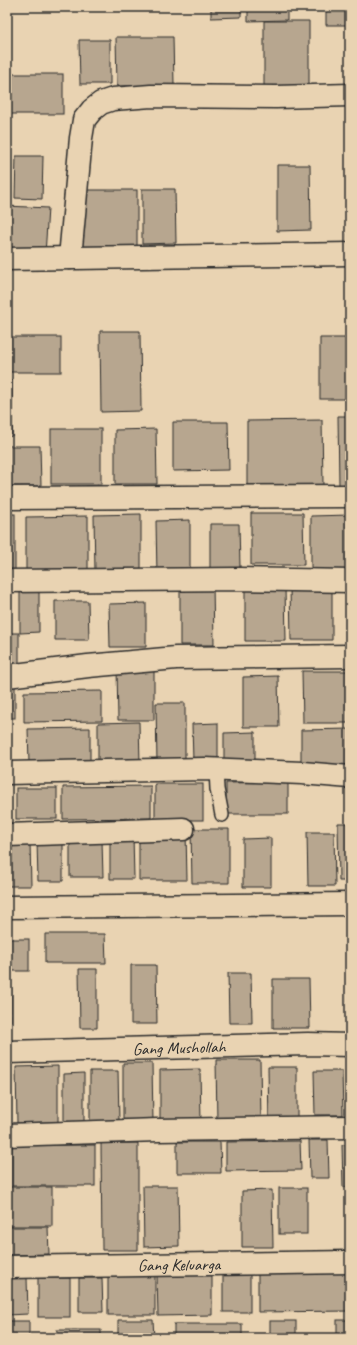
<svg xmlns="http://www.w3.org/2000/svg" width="357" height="1345" font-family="Caveat,sans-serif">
<rect width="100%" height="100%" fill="#e9d3b2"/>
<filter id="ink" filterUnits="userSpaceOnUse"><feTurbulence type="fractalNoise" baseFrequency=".025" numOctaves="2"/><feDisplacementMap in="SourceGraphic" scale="8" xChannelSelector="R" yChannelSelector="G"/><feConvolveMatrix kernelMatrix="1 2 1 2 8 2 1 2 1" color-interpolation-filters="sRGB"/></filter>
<g filter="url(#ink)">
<g fill="#b7a68f" stroke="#2b2b2b">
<polygon points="211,7 241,7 241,17 211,18"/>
<polygon points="248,7 287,7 287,20 248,21"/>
<rect x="295" y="7" width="26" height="4"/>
<rect x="326" y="7" width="24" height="18"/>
<polygon points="264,21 309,21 309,85 264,86"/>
<polygon points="116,37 173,37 174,85 117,86"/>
<polygon points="79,40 110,40 110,84 80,84"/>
<rect x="7" y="74" width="56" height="40"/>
<polygon points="16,156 43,156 42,199 15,198"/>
<polygon points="277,165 310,165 311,230 277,231"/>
<polygon points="347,187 350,187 350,248 348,248"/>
<polygon points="142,189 175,189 176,243 142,244"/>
<rect x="79" y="190" width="58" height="60"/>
<polygon points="7,206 48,208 45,255 7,253"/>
<polygon points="100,331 140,331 141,411 101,412"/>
<rect x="7" y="337" width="54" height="35"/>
<rect x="320" y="338" width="30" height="61"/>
<polygon points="7,380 12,380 12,436 7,437"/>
<polygon points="338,416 350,416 350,485 339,485"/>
<polygon points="322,420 323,485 247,485 247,421"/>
<polygon points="173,422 228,422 229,470 173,471"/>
<rect x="51" y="429" width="50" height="55"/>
<polygon points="156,429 157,484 115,484 115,430"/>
<polygon points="7,446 40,446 41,486 7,486"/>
<polygon points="251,513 303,513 304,565 251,565"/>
<rect x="7" y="514" width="8" height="62"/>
<polygon points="141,514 141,571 95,572 94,515"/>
<polygon points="350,515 350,570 311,571 311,516"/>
<polygon points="88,516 88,575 26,576 26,517"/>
<polygon points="190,520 190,574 157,575 156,521"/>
<polygon points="210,524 239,524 240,568 210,568"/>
<polygon points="180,584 213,584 214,645 180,645"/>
<polygon points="20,586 39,586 39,632 20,633"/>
<polygon points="290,587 332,587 332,640 291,640"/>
<polygon points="245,588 285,588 286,641 245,641"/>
<polygon points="55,601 88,601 89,640 55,640"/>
<polygon points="146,603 146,647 110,647 109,604"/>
<rect x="7" y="633" width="12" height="32"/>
<polygon points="117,669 154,669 154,720 118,720"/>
<polygon points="302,671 350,671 350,723 303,723"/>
<polygon points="278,676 279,727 243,727 243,677"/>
<rect x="7" y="685" width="8" height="33"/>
<polygon points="102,691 102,721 24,722 24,692"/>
<polygon points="156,703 185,703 185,763 157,764"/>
<polygon points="139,722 140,764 98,764 98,723"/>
<polygon points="218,723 218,761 193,761 192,724"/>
<polygon points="90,728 90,762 29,763 28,729"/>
<polygon points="350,729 350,769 301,770 301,730"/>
<polygon points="255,732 255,767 224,767 224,733"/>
<polygon points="288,782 288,814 226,814 226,783"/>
<rect x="155" y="784" width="48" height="36"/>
<rect x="7" y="785" width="1" height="26"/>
<polygon points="151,786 151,818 63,819 63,787"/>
<rect x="16" y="788" width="41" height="31"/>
<polygon points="338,823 350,823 350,881 339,881"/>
<polygon points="191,829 229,829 229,883 192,883"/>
<polygon points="139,832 186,832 187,880 139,880"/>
<polygon points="307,832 334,832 335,886 308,886"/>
<polygon points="110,835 133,835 134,879 110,879"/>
<polygon points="271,838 271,887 243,887 243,839"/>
<polygon points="37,841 63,841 63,881 38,881"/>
<polygon points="70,841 102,841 103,877 70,877"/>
<polygon points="7,842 30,842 31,886 7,886"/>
<polygon points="45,934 105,934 106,963 45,963"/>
<rect x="7" y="939" width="22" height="32"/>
<polygon points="131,965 156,965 157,1024 131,1024"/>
<polygon points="79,969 97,969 97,1028 80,1028"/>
<polygon points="228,973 251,973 252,1023 229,1023"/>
<polygon points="273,979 309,979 310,1028 273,1028"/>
<rect x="7" y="982" width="4" height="39"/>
<rect x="348" y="984" width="2" height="47"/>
<polygon points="216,1060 260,1060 261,1122 217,1122"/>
<polygon points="123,1063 152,1063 153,1123 123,1123"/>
<polygon points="58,1066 58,1122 17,1123 16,1067"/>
<polygon points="268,1067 297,1067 297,1126 269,1126"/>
<polygon points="200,1069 201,1123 160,1124 160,1070"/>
<polygon points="90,1071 118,1071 119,1121 90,1121"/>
<polygon points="314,1071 342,1071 343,1115 315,1115"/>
<polygon points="84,1073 84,1127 64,1127 64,1074"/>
<polygon points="309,1140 328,1140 329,1178 310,1178"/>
<polygon points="300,1141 301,1170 226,1171 226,1142"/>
<polygon points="177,1142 220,1142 221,1173 177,1173"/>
<polygon points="101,1143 138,1143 138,1250 102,1250"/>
<rect x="12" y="1145" width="83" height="41"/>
<polygon points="342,1145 350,1145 350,1187 343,1187"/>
<polygon points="143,1186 178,1186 179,1246 144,1247"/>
<rect x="7" y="1187" width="45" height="39"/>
<rect x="279" y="1188" width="28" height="46"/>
<polygon points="272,1190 273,1247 242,1247 242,1191"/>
<polygon points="7,1227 48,1227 49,1254 7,1255"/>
<polygon points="350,1270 350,1311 258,1312 258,1271"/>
<rect x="223" y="1272" width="27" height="40"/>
<rect x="108" y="1275" width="47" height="40"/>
<polygon points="212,1275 212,1315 158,1316 157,1276"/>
<polygon points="7,1278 27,1278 28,1314 7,1315"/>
<rect x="38" y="1278" width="32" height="39"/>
<polygon points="79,1278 102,1278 103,1312 79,1312"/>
<polygon points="118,1320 153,1320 154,1338 118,1338"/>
<rect x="337" y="1320" width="13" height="18"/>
<rect x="7" y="1321" width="22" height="17"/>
<rect x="270" y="1321" width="26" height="17"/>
<rect x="174" y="1324" width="68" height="14"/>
<rect x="57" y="1330" width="44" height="8"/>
</g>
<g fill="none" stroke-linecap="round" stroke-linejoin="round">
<defs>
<polyline id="lane" points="216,770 217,789 222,815"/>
<g id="street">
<polyline points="70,258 81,138 84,120 92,110 101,103 113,99 151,96 276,97 350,95"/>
<polyline points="7,259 350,254"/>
<polyline points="7,498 350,496"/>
<polyline points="7,581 240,579 350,581"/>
<polyline points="7,676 88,666 176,658 350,656"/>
<polyline points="7,773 204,769 302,773 350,777"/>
<polyline points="7,835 183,829"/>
<polyline points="7,907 350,904"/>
<path id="s1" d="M7,1052L308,1044L350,1045"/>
<polyline points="7,1135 158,1130 350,1127"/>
<path id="s2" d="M7,1267L350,1262"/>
</g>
</defs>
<use href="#lane" stroke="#2b2b2b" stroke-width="16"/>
<use href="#street" stroke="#2b2b2b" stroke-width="25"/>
<use href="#lane" stroke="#e9d3b2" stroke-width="13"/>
<use href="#street" stroke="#e9d3b2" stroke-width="22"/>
</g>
</g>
<g text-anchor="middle" stroke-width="3.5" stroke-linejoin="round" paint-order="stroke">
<g font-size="17" fill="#2b2b2b" stroke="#e9d3b2">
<text dy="6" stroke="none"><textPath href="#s1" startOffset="172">Gang Mushollah</textPath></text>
<text dy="6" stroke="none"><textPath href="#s2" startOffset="172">Gang Keluarga</textPath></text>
</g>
</g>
<rect width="357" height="1345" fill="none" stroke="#e9d3b2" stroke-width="24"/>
<rect x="12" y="12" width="333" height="1321" fill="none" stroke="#2b2b2b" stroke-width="1.5" filter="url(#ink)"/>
</svg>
